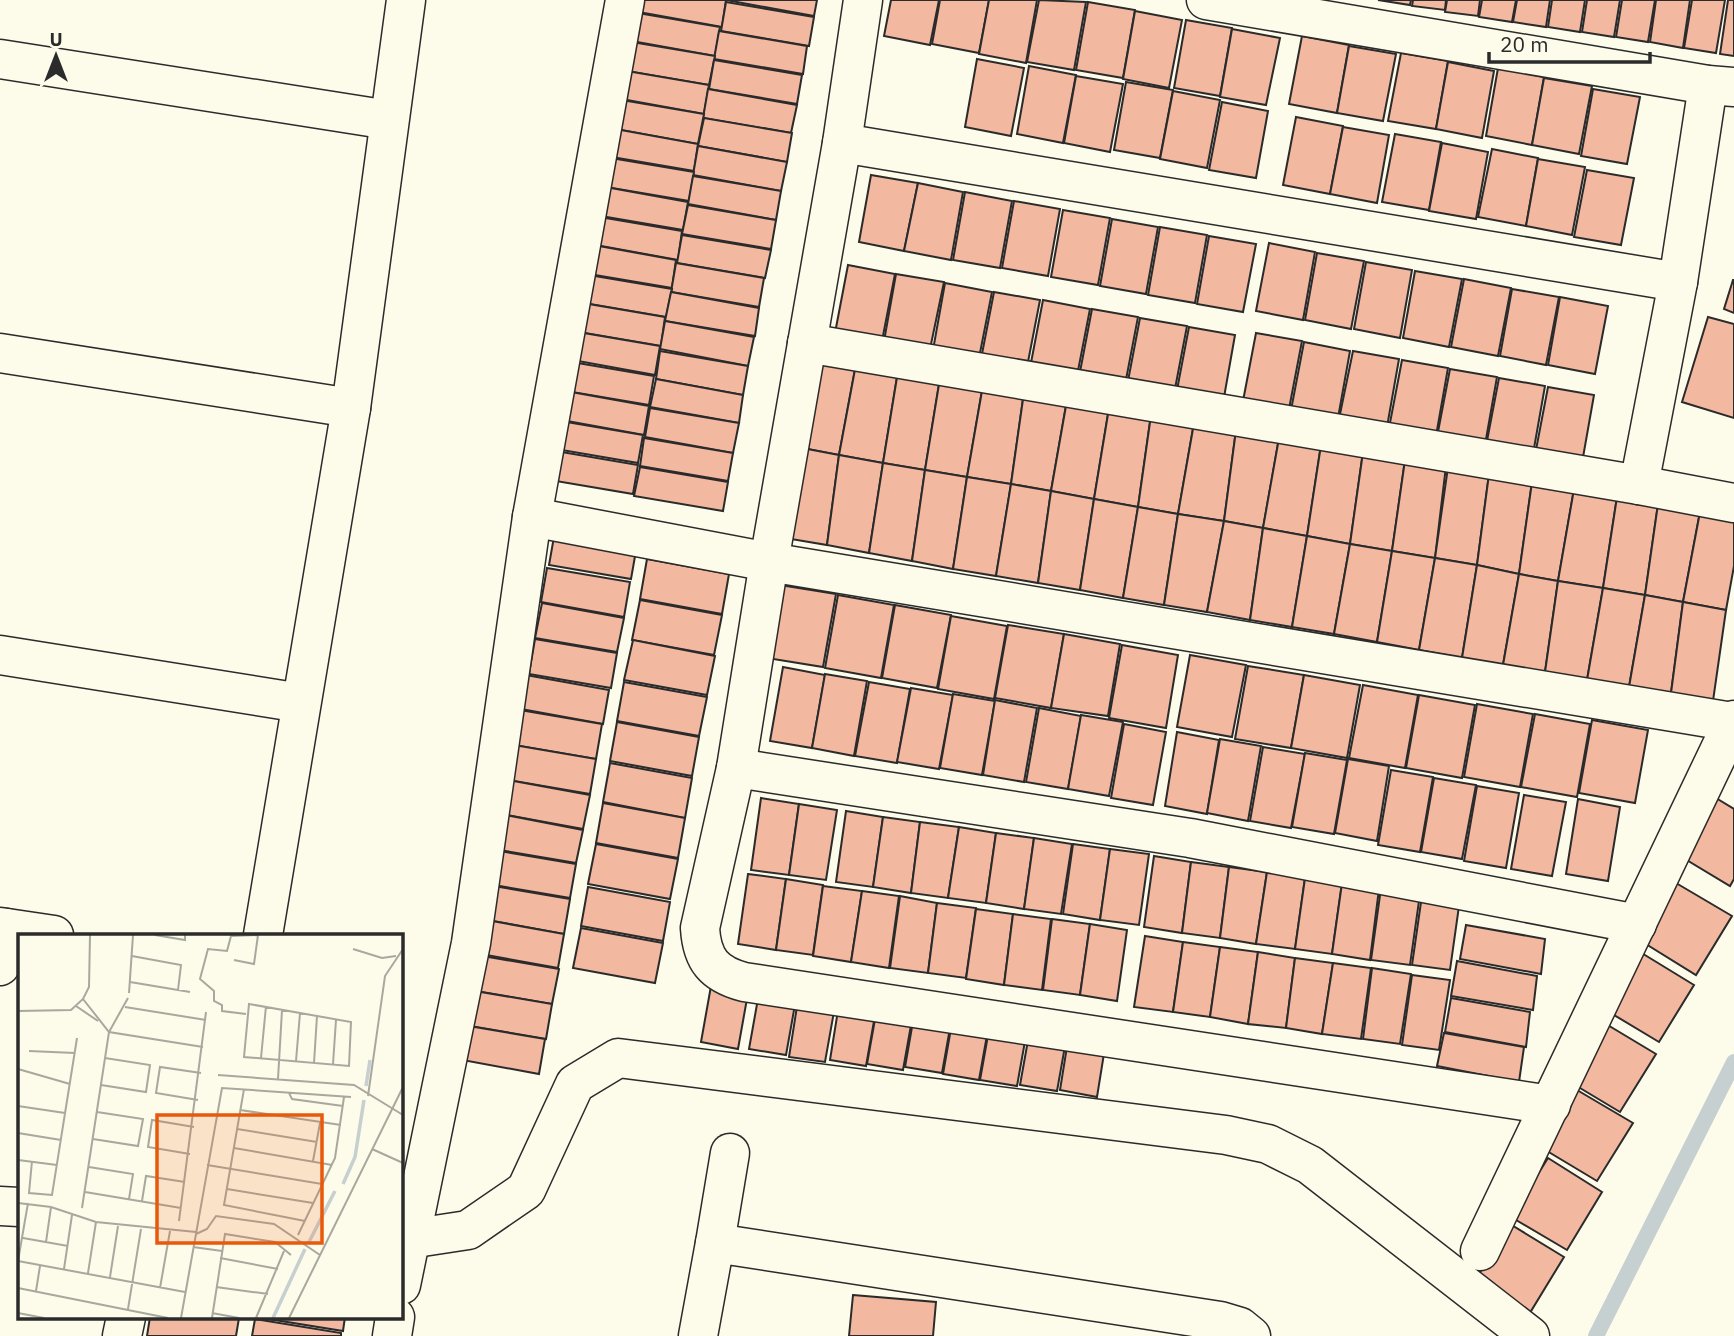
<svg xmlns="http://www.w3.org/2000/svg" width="1734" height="1336" font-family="'IBM Plex Sans',sans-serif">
<rect width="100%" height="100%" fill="#fdfbea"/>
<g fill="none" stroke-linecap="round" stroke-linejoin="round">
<polyline stroke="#c7d0d0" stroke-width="16" points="1596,1336 1734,1062"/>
</g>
<g fill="#f2b8a0" stroke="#2b2b2b" stroke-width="2">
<polygon points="635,0 726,0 722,27 633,11"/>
<polygon points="726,0 817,0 814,16"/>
<polygon points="891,0 939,0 930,45 884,36"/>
<polygon points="940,0 989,0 979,53 932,44"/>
<polygon points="989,0 1037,0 1026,63 979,54"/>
<polygon points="1039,0 1086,2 1074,70 1027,62"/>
<polygon points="1378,0 1411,0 1410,5"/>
<polygon points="1413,0 1446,0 1445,10 1412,6"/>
<polygon points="1447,0 1480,0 1478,16 1445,12"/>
<polygon points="1482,0 1516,0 1512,22 1479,17"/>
<polygon points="1517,0 1550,0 1546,27 1513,22"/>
<polygon points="1552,0 1585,0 1580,32 1548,27"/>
<polygon points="1587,0 1620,0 1614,37 1582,32"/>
<polygon points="1622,0 1655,0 1648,42 1616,37"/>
<polygon points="1656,0 1690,0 1683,48 1650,42"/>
<polygon points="1692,0 1725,0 1716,53 1684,48"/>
<polygon points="1728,0 1734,0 1734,56 1720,54"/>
<polygon points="726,2 814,17 809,46 721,31"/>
<polygon points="1088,2 1135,10 1123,78 1076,70"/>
<polygon points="1135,11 1182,20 1169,88 1123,79"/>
<polygon points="632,12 720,27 715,56 626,40"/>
<polygon points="1186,20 1232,28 1220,96 1174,88"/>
<polygon points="1232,29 1280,38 1266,105 1220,97"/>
<polygon points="719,31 807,46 803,74 714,59"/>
<polygon points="1302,36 1349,45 1337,113 1289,104"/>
<polygon points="626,41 715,56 709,85 621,70"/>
<polygon points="1349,46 1396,54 1383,121 1337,113"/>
<polygon points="1401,53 1448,61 1436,129 1388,121"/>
<polygon points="977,59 1024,68 1011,136 965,127"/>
<polygon points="714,60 802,75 797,104 709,89"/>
<polygon points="1448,62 1494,71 1482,138 1436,129"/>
<polygon points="1029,66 1076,75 1063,143 1017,134"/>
<polygon points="1498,68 1544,77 1532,145 1486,136"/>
<polygon points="621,70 709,85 704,114 616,98"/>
<polygon points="1076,76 1123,84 1110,152 1064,143"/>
<polygon points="1544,78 1592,86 1579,154 1532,145"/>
<polygon points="1126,82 1173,90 1160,158 1114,150"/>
<polygon points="708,89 797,105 791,133 703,118"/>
<polygon points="1593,89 1640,97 1627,164 1581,156"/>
<polygon points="1173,91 1220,100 1207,168 1160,159"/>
<polygon points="616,99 704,114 698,144 610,128"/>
<polygon points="1222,102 1268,111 1256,178 1209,170"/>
<polygon points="1296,117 1343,126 1330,194 1283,185"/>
<polygon points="704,118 792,133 787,162 698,146"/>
<polygon points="1343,127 1389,135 1377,203 1330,194"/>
<polygon points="610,128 698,144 694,171 606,156"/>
<polygon points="1395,134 1441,142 1429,210 1382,202"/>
<polygon points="1442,143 1488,152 1476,219 1429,211"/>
<polygon points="698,146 787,162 781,191 693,175"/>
<polygon points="1492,149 1538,158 1526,226 1478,217"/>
<polygon points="605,157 694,172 689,201 600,186"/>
<polygon points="1538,159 1585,167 1572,235 1526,226"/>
<polygon points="1587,170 1634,178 1621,245 1574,237"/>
<polygon points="871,175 918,183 904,251 859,242"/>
<polygon points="693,176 781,191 776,220 688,204"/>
<polygon points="918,183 963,192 951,260 904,251"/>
<polygon points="600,186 688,202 683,230 595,215"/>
<polygon points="965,192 1012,201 1000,268 953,260"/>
<polygon points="1014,201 1060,209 1048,276 1002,268"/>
<polygon points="688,205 776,220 771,249 682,234"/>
<polygon points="1063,210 1110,218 1098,285 1051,277"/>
<polygon points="594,216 682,231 678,260 590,244"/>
<polygon points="1112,219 1158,227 1146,294 1100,286"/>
<polygon points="1160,227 1207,235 1195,303 1148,295"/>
<polygon points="682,235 771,250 765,278 677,263"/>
<polygon points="1209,236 1256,244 1243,312 1197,304"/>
<polygon points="1269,243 1315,252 1303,320 1256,311"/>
<polygon points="588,244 676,260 672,288 583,273"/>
<polygon points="1317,253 1364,261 1351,329 1305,320"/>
<polygon points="1366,262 1412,270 1400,338 1354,329"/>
<polygon points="676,263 764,278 759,307 671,292"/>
<polygon points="848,265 895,274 882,341 835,333"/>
<polygon points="1415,271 1462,279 1449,347 1403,338"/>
<polygon points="583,274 672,289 666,317 578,302"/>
<polygon points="896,274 944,282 930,349 884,341"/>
<polygon points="1464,279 1511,288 1498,356 1451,347"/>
<polygon points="1733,280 1734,280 1734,313 1724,309"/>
<polygon points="945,283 992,292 979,358 933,350"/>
<polygon points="1512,289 1559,297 1546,365 1500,356"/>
<polygon points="671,292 759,308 755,336 665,321"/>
<polygon points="994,292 1040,300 1027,367 981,359"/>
<polygon points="1560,297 1608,306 1595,374 1548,365"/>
<polygon points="1043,300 1090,309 1077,376 1030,368"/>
<polygon points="577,302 665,317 661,346 573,331"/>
<polygon points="1092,309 1138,317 1125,385 1079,377"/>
<polygon points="1708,317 1734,324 1734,418 1682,402"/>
<polygon points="1140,318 1187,326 1174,394 1127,386"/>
<polygon points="665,321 754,337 748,366 660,349"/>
<polygon points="1189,327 1235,335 1223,403 1176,395"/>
<polygon points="572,331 660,346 655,375 567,359"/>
<polygon points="1256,333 1302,341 1289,409 1243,401"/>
<polygon points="1304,342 1350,351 1338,418 1291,410"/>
<polygon points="660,351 748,366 743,395 656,379"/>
<polygon points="1353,351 1399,359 1387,427 1339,419"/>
<polygon points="813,356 856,364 839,455 797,447"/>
<polygon points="1402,360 1448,368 1436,436 1389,428"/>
<polygon points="566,361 654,376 649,405 560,390"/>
<polygon points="856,364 898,371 883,463 839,455"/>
<polygon points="1450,369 1497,377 1485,445 1437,437"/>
<polygon points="898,371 940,378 925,470 883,463"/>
<polygon points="940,378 983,385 967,477 925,470"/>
<polygon points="1499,378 1545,386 1533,454 1486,446"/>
<polygon points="656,379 743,395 739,423 650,407"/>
<polygon points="983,385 1024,392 1011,484 967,477"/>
<polygon points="1548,387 1594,395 1582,463 1535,455"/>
<polygon points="560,390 649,406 644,435 556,419"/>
<polygon points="1024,392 1067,400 1051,491 1011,484"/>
<polygon points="1067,400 1109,408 1094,499 1051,491"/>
<polygon points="650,408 739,423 733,453 645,437"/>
<polygon points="1109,408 1151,415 1138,507 1094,499"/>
<polygon points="1151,415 1194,423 1178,514 1138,507"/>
<polygon points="555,420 643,435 638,463 550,448"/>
<polygon points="1194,423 1236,430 1224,521 1178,514"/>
<polygon points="1236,430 1279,438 1263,528 1224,521"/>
<polygon points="644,438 733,453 728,481 640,466"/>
<polygon points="1279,438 1321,445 1307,536 1263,528"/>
<polygon points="1321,445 1363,452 1350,544 1307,536"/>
<polygon points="797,447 839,455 827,545 785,538"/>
<polygon points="550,450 638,465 633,494 544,479"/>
<polygon points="1363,452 1405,460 1392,551 1350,544"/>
<polygon points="839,455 883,463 869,553 827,545"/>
<polygon points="1405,460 1446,466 1435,558 1392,551"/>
<polygon points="883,463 925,470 912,561 869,553"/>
<polygon points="640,467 728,482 723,511 634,496"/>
<polygon points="1448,467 1489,474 1477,565 1435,558"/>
<polygon points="925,470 967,477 953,569 912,561"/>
<polygon points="1489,474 1532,482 1519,574 1477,565"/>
<polygon points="967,477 1011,484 996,576 953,569"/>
<polygon points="1532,482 1574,489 1558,581 1519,574"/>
<polygon points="1011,484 1051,491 1038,583 996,576"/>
<polygon points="1574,489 1617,497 1603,588 1558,581"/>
<polygon points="1051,491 1094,499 1080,590 1038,583"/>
<polygon points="1617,497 1658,504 1645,595 1603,588"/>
<polygon points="1094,499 1138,507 1123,598 1080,590"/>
<polygon points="1658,504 1700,512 1683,602 1645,595"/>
<polygon points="1138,507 1178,514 1164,605 1123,598"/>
<polygon points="1700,512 1734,517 1734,566 1726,610 1683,602"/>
<polygon points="1178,514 1224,521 1207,612 1164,605"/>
<polygon points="1224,521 1263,528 1250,620 1207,612"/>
<polygon points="1263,528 1307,536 1292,627 1250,620"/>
<polygon points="555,531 637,545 631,579 549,565"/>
<polygon points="1307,536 1350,544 1334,634 1292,627"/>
<polygon points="1350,544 1392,551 1377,642 1334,634"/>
<polygon points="1392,551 1435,558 1419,650 1377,642"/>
<polygon points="1435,558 1477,565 1462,658 1419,650"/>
<polygon points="647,559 729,574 722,614 640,599"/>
<polygon points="1477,565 1519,574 1503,665 1462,658"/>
<polygon points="547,568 630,582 624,617 541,602"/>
<polygon points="1519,574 1558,581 1545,672 1503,665"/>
<polygon points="1558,581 1603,588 1587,680 1545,672"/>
<polygon points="780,585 836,594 823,667 767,658"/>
<polygon points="1603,588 1645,595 1629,687 1587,680"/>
<polygon points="838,595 894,605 881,678 825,668"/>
<polygon points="1645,595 1683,602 1671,693 1629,687"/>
<polygon points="640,600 722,615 714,655 632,640"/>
<polygon points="1683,602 1726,610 1713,701 1671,693"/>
<polygon points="542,603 624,618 617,652 535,638"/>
<polygon points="895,605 951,615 937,688 882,678"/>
<polygon points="951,616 1007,626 994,699 938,689"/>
<polygon points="1008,625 1064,634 1051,708 995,698"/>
<polygon points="1064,634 1120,644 1108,716 1051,708"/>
<polygon points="535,639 617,653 611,688 529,674"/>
<polygon points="633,640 715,656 707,695 624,680"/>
<polygon points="1122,645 1178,655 1166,728 1109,718"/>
<polygon points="1190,655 1246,665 1232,737 1177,727"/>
<polygon points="1248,666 1304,675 1291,748 1235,739"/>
<polygon points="783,667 825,675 812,748 770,741"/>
<polygon points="825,674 867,681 854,756 812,748"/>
<polygon points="526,675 609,690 603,724 521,709"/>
<polygon points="1304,675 1360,685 1347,758 1291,748"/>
<polygon points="624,682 707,697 699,736 617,721"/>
<polygon points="869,682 910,689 897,763 855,756"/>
<polygon points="1363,685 1418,695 1405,768 1349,758"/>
<polygon points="911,688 953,695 939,769 897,762"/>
<polygon points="953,694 995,701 982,775 940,768"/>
<polygon points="1419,695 1475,705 1462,778 1406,768"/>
<polygon points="995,700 1037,708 1024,782 983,775"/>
<polygon points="1477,704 1533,714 1520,787 1464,777"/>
<polygon points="1039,708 1081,716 1068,789 1026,782"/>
<polygon points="520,710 602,724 596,759 514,745"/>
<polygon points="1535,714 1590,724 1577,797 1521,787"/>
<polygon points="1081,715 1123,722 1109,796 1068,789"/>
<polygon points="1592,720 1648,730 1635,803 1579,793"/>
<polygon points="617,722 699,737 692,776 610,761"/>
<polygon points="1124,724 1166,732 1153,805 1111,798"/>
<polygon points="1177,732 1219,740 1207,814 1165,806"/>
<polygon points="1220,739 1261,746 1248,821 1207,813"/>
<polygon points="514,745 596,759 590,794 508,780"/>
<polygon points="1263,747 1305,754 1291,828 1250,821"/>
<polygon points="1305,753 1347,760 1334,834 1292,827"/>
<polygon points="1348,759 1389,766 1377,841 1335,833"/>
<polygon points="610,763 692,778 685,818 603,802"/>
<polygon points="1391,770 1433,777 1420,852 1378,845"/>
<polygon points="1434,778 1476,785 1462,859 1421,852"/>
<polygon points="508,780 590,795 583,829 501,814"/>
<polygon points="1477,786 1519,793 1506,868 1464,861"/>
<polygon points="1524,795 1566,802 1552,876 1511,869"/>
<polygon points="1711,795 1734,809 1734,879 1730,886 1675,853"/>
<polygon points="761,798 799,804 789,875 751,870"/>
<polygon points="1578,799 1620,807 1608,881 1566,874"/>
<polygon points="603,803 685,818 678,858 596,843"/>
<polygon points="799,804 837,810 826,880 789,875"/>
<polygon points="846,811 883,817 873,887 836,882"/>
<polygon points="501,814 583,830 576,863 494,849"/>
<polygon points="883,817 920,822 911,893 873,887"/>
<polygon points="920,822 959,827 948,898 911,893"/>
<polygon points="959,827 996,833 986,903 948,898"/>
<polygon points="996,833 1034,838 1024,909 986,903"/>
<polygon points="1034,838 1072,844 1061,914 1024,909"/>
<polygon points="596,844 678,859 670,899 588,884"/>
<polygon points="1073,844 1110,849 1100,920 1063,914"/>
<polygon points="1110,849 1149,854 1139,925 1100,920"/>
<polygon points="494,850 576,864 570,898 488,884"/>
<polygon points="1154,856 1191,862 1182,933 1144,927"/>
<polygon points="1191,862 1229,867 1220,938 1182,933"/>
<polygon points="1229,867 1267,872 1256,944 1220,938"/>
<polygon points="1267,872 1305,878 1295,949 1256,944"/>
<polygon points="748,874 786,879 776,950 738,944"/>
<polygon points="1305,878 1342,883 1332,954 1295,949"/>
<polygon points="786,879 823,885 813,955 776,950"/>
<polygon points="1342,883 1379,889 1370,960 1332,954"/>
<polygon points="1676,883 1732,916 1696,975 1641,941"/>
<polygon points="488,885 570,899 564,934 482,919"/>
<polygon points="823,886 862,891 851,962 813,956"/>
<polygon points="588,887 670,902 663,941 581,926"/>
<polygon points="1381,888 1420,894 1410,965 1371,960"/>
<polygon points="862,891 899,896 889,968 851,962"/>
<polygon points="1422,895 1460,899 1450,970 1412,965"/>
<polygon points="900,896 937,903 928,973 890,968"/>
<polygon points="937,903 976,908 966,978 928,973"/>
<polygon points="976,909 1013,914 1004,985 966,979"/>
<polygon points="1013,914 1051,919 1042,990 1004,985"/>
<polygon points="481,919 564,934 558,968 475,953"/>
<polygon points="1052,919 1090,924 1080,995 1043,990"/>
<polygon points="1090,924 1127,930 1117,1001 1080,995"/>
<polygon points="1466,925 1545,939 1541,974 1460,959"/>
<polygon points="581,928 663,943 655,983 573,968"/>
<polygon points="1145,936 1183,942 1173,1012 1134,1007"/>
<polygon points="1183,942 1220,947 1210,1017 1173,1012"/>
<polygon points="1220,947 1258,952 1248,1024 1210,1017"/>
<polygon points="1258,952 1295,958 1286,1028 1248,1024"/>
<polygon points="1640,952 1694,985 1659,1042 1604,1009"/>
<polygon points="477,955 559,969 552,1004 470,990"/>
<polygon points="1295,958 1333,963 1322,1034 1286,1028"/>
<polygon points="1457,961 1537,976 1533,1010 1451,996"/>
<polygon points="1333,963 1371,968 1361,1039 1322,1034"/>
<polygon points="1372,968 1411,974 1400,1044 1363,1039"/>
<polygon points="1412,975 1450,980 1439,1050 1402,1045"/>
<polygon points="711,986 748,993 738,1049 701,1042"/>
<polygon points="469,990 552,1004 546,1039 464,1025"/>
<polygon points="759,993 796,999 786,1055 749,1049"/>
<polygon points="1451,998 1530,1012 1526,1047 1445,1032"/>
<polygon points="798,1000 835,1006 825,1062 789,1057"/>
<polygon points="839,1004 876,1010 866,1066 830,1060"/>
<polygon points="877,1008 913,1014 903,1070 867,1064"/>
<polygon points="915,1010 952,1017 942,1073 905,1067"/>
<polygon points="953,1017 989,1024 979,1080 943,1074"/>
<polygon points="1601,1021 1656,1054 1620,1112 1565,1079"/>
<polygon points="990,1024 1027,1030 1017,1086 980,1080"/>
<polygon points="463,1025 545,1039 539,1074 457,1059"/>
<polygon points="1030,1029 1067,1035 1057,1091 1020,1085"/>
<polygon points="1444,1033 1524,1047 1519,1082 1437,1066"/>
<polygon points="1069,1034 1106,1041 1097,1097 1060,1090"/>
<polygon points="1577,1090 1633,1123 1597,1181 1542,1148"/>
<polygon points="1548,1158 1602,1192 1567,1250 1511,1217"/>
<polygon points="1510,1224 1564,1257 1528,1316 1474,1282"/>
<polygon points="853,1295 936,1302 933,1336 849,1336"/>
<polygon points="150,1317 233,1317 239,1318 236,1336 147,1336"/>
<polygon points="256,1317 345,1317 343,1331"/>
<polygon points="255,1319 341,1333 341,1336 252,1336"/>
</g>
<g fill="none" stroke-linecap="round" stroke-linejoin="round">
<defs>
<g id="minor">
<path d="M863,0L842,143L769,562L736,768L700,928C702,960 714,974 744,982L1551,1105"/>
<polyline points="1206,0 1708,85 1734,87"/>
<polyline points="0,59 389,120"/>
<polyline points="842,143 1678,282"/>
<polyline points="807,343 1639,485 1734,503"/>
<polyline points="0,353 351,408"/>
<polyline points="1639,485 1678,282 1708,85"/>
<polyline points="532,517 769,562 1733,722"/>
<polyline points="0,655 301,703"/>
<polyline points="736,768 1190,838 1637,924"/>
<polyline points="0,927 54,935"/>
<polyline points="263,935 351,408 406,0"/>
<polyline points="0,966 6,928"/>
<polyline points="0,1206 19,1207"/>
<polyline points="409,1239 468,1230 526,1190 575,1084 618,1058 1226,1135 1268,1144 1310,1165 1530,1336"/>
<polyline points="715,1243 730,1153"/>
<polyline points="1480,1251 1734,720"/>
<polyline points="401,1285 471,943 532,517 625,0"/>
<polyline points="122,1336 126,1317"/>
<polyline points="392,1336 395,1317"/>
<polyline points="698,1336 715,1243 1220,1321 1240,1327 1251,1336"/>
</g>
</defs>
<use href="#minor" stroke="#2b2b2b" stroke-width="41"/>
<use href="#minor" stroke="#fdfbea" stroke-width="38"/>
</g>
<g transform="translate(18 934)">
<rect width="385" height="385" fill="#fdfbea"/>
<path fill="none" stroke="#c7d0d0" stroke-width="3.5" d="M348,152L352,126M325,250L337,223L346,166M290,310L317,257M255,384L287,315"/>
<path fill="none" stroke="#a9a89e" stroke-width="2" d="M137,1L167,6V1M335,15L364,24L378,22M114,22L163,31L160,56M216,26L236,30L240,1M112,48L172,58M111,59L115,1M65,65L91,98L185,113M231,70L333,88L331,132L226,123ZM58,72L80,87M107,73L188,86M0,77L53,76L65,65L71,53L72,1M228,80L204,77V71L196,67V57L182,45L190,15L209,17L213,2L240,1M11,117L57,119M243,124L248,72M278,127L282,79M296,129L299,82M315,130L318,86M0,135L52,150M200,141L336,151L385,181M260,145L264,76M83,151L128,158L132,131L87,124M226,155L206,271L287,287M271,159L274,165L325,172M350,162L367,42L385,15M180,166L138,159L142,133L183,139M0,172L47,179M222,176L323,191M219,195L299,208M0,199L43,206M75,205L120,212L125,185L79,178M216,214L314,231M354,215L385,229M172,220L130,213L134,186L176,193M0,226L39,231M14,227L11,259L34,261L59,104M295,227L302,189M189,231L304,250M71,233L115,240L111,265M209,255L295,269M67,258L163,274M124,267L128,242L167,248M0,269L33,273L78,288L178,298M64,274L91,98L110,64M161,287L188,78M178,300L189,295L198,282L256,290L302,321M280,301L317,224L326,163M5,304L50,312M28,308L33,273M175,313L204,317M202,324L260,335M0,327L167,358M0,327L10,269M46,335L54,281M70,339L78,288M92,343L100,292M198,353L250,360M0,354L150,384M142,354L152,297M18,357L22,332M110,375L123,295M0,379L26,384M194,379L221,384M163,384L204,154L333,163M194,384L207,300L257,308L273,321M238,384L266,317M271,384L385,153"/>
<path fill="#e8590c" fill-opacity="0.15" stroke="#e8590c" stroke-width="3.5" d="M139,181H304V309H139Z"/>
<rect width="385" height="385" fill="none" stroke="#2b2b2b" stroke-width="3.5"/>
</g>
<g transform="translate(56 56)" stroke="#fdfbea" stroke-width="5" paint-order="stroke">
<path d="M0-5L12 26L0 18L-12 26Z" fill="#2b2b2b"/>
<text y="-10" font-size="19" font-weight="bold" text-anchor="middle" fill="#2b2b2b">U</text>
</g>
<path d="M1489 52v10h161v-10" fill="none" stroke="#2b2b2b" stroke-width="3.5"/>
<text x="1500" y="52" font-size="21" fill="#2b2b2b" stroke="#fdfbea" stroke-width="5" paint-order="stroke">20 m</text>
</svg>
